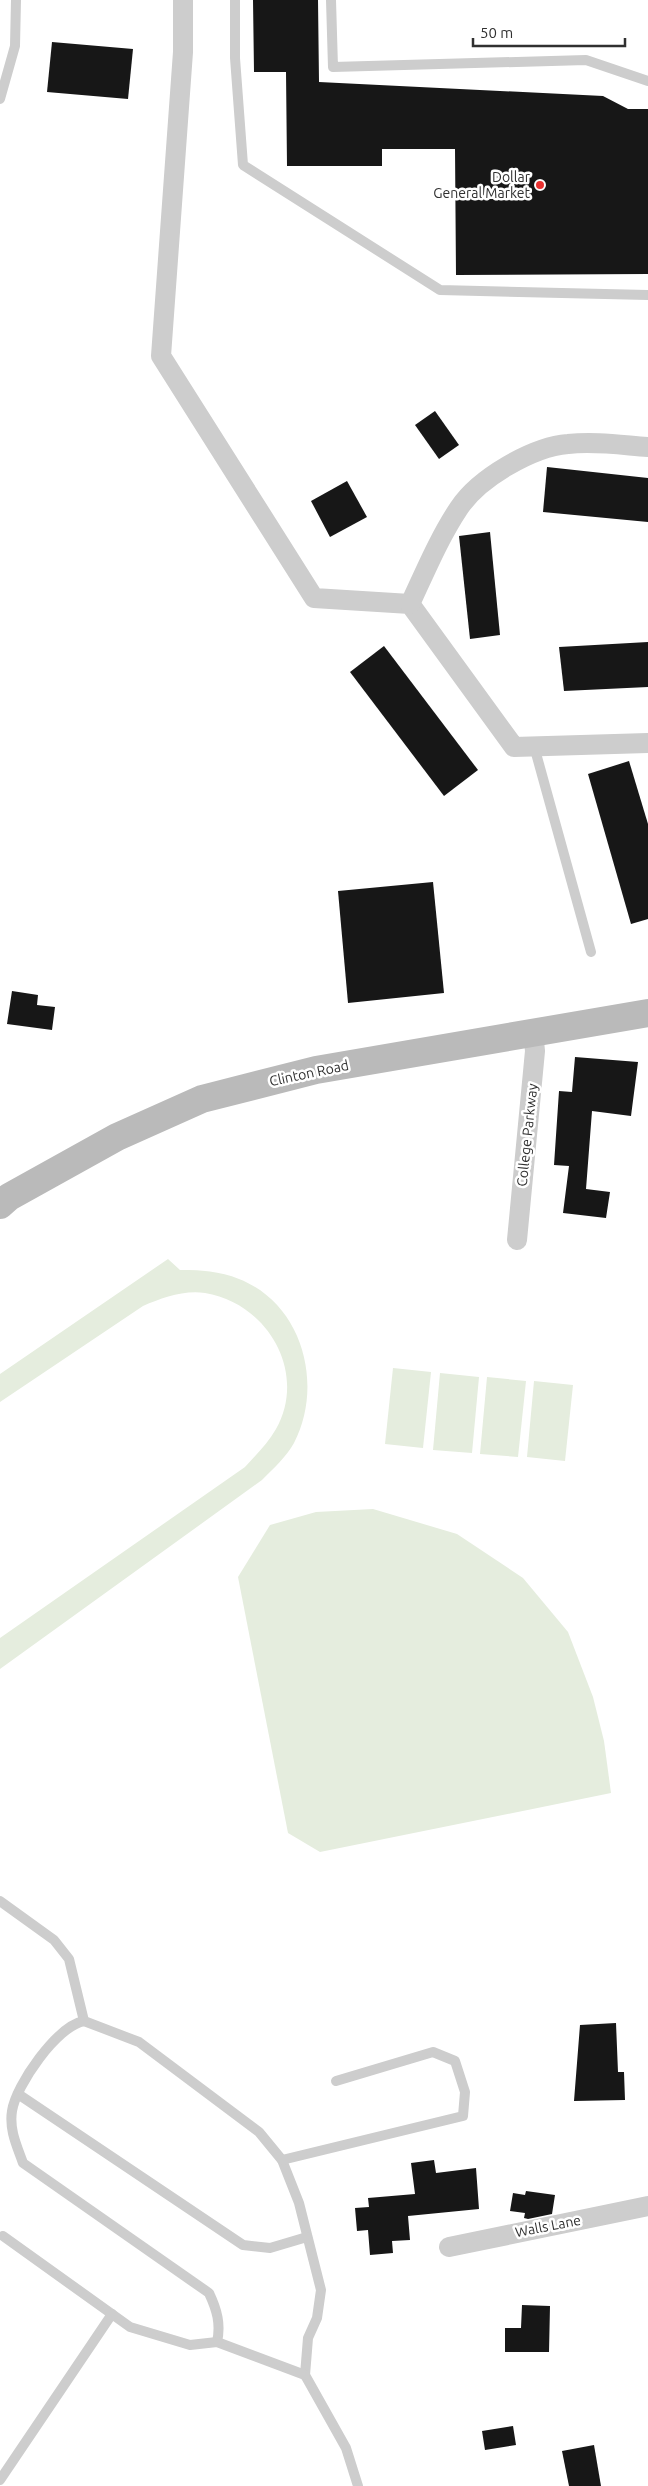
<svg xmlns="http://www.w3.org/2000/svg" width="648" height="2486" font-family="Ubuntu,sans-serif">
<rect width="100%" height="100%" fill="#fff"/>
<g fill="#e5edde">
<path d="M168,1259L180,1270C200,1270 220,1271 239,1279C303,1304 324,1385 294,1443C286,1457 273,1469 262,1480L0,1669V1638L245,1467C256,1455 268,1443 276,1429C308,1372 267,1303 205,1293C183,1290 162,1298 143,1306L0,1402V1374Z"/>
<polygon points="393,1368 431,1372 423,1448 385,1444"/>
<polygon points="440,1373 479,1377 472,1453 433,1450"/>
<polygon points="487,1377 526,1381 518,1457 480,1454"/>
<polygon points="534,1381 573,1385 565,1461 527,1457"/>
<polygon points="373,1509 457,1534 523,1578 568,1632 593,1697 604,1741 611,1793 320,1852 288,1833 238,1577 270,1525 316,1512"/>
</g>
<g fill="#171717">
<polygon points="253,0 318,0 319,82 603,96 628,109 648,109 648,274 456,275 455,149 382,149 382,166 287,166 286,72 254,72"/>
<polygon points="52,42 133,49 128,99 47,92"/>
<polygon points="435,411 459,445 439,459 415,425"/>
<polygon points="547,467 648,478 648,522 543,512"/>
<polygon points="347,481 367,517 330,537 311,501"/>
<polygon points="490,532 500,635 470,639 459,536"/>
<polygon points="648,642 648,687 564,691 559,647"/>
<polygon points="384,646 478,770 444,796 350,672"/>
<polygon points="629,761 648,824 648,919 631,924 588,774"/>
<polygon points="433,882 444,993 348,1003 338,891"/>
<polygon points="12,991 38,995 37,1005 55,1007 52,1030 7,1024"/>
<polygon points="575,1057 638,1062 631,1116 592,1111 586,1189 610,1192 606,1218 563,1213 569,1166 554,1165 559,1091 572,1092"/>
<polygon points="616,2023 618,2072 624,2072 625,2100 574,2101 580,2025"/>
<polygon points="434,2160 436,2173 476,2168 479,2209 408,2216 410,2240 392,2241 393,2253 370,2255 368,2230 357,2231 355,2208 369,2207 368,2198 415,2194 411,2163"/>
<polygon points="526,2191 555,2195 552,2214 528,2219 524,2218 525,2213 510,2211 513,2193 525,2195"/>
<polygon points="522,2305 550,2306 549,2352 505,2352 505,2328 521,2328"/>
<polygon points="513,2426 516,2445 485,2450 482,2431"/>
<polygon points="594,2445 601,2486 569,2486 562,2451"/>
</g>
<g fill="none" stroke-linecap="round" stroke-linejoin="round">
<g stroke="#cdcdcd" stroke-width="10">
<polyline points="235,0 235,58 243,165 440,290 648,295"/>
<polyline points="331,0 333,67 586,60 648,81"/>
<polyline points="0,99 15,46 16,0"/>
<polyline points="534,746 591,952"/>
<polyline points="0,1901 54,1940 69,1959 84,2021 139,2042 259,2132 282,2160 299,2203 321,2290 317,2318 308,2338 305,2375 346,2448 358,2486"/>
<path d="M84,2021C57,2026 16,2085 12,2111C9,2130 17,2146 23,2163L209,2293C217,2310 221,2324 217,2342"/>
<polyline points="18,2094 243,2245 270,2248 307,2237"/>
<polyline points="282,2160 463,2116 465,2092 455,2061 433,2052 336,2081"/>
<polyline points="3,2236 130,2327 190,2345 217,2342 305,2375"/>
<polyline points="0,2480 112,2314"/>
</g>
<g stroke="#cdcdcd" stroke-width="20">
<polyline points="183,0 183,52 161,356 314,598 410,604 514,747 648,743"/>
<path d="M410,604C425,572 439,538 459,508C479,478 532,447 568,444C595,441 621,445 648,447"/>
<polyline points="517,1240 535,1051 533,1031"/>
<polyline points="449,2247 648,2206"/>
</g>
<polyline stroke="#bababa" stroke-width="28" points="0,1205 9,1197 117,1137 202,1099 316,1070 648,1013"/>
</g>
<circle fill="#e93130" stroke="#fff" stroke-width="2" cx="540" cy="185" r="5"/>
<g text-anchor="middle" stroke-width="5" stroke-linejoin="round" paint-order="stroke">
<g font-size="14" fill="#303030" stroke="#fff" text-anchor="end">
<text x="530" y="182">Dollar<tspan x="530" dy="16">General Market</tspan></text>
</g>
<g font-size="14" fill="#303030" stroke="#fff">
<text transform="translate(309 1073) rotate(-12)" y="5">Clinton Road</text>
<text transform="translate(527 1135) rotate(-84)" y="5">College Parkway</text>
<text transform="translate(548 2226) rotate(-11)" y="5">Walls Lane</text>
</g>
</g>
<path d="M473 38v8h152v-8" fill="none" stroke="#303030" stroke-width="2.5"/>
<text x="480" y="38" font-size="15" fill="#303030" stroke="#ffffff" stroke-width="4" paint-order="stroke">50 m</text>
</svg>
